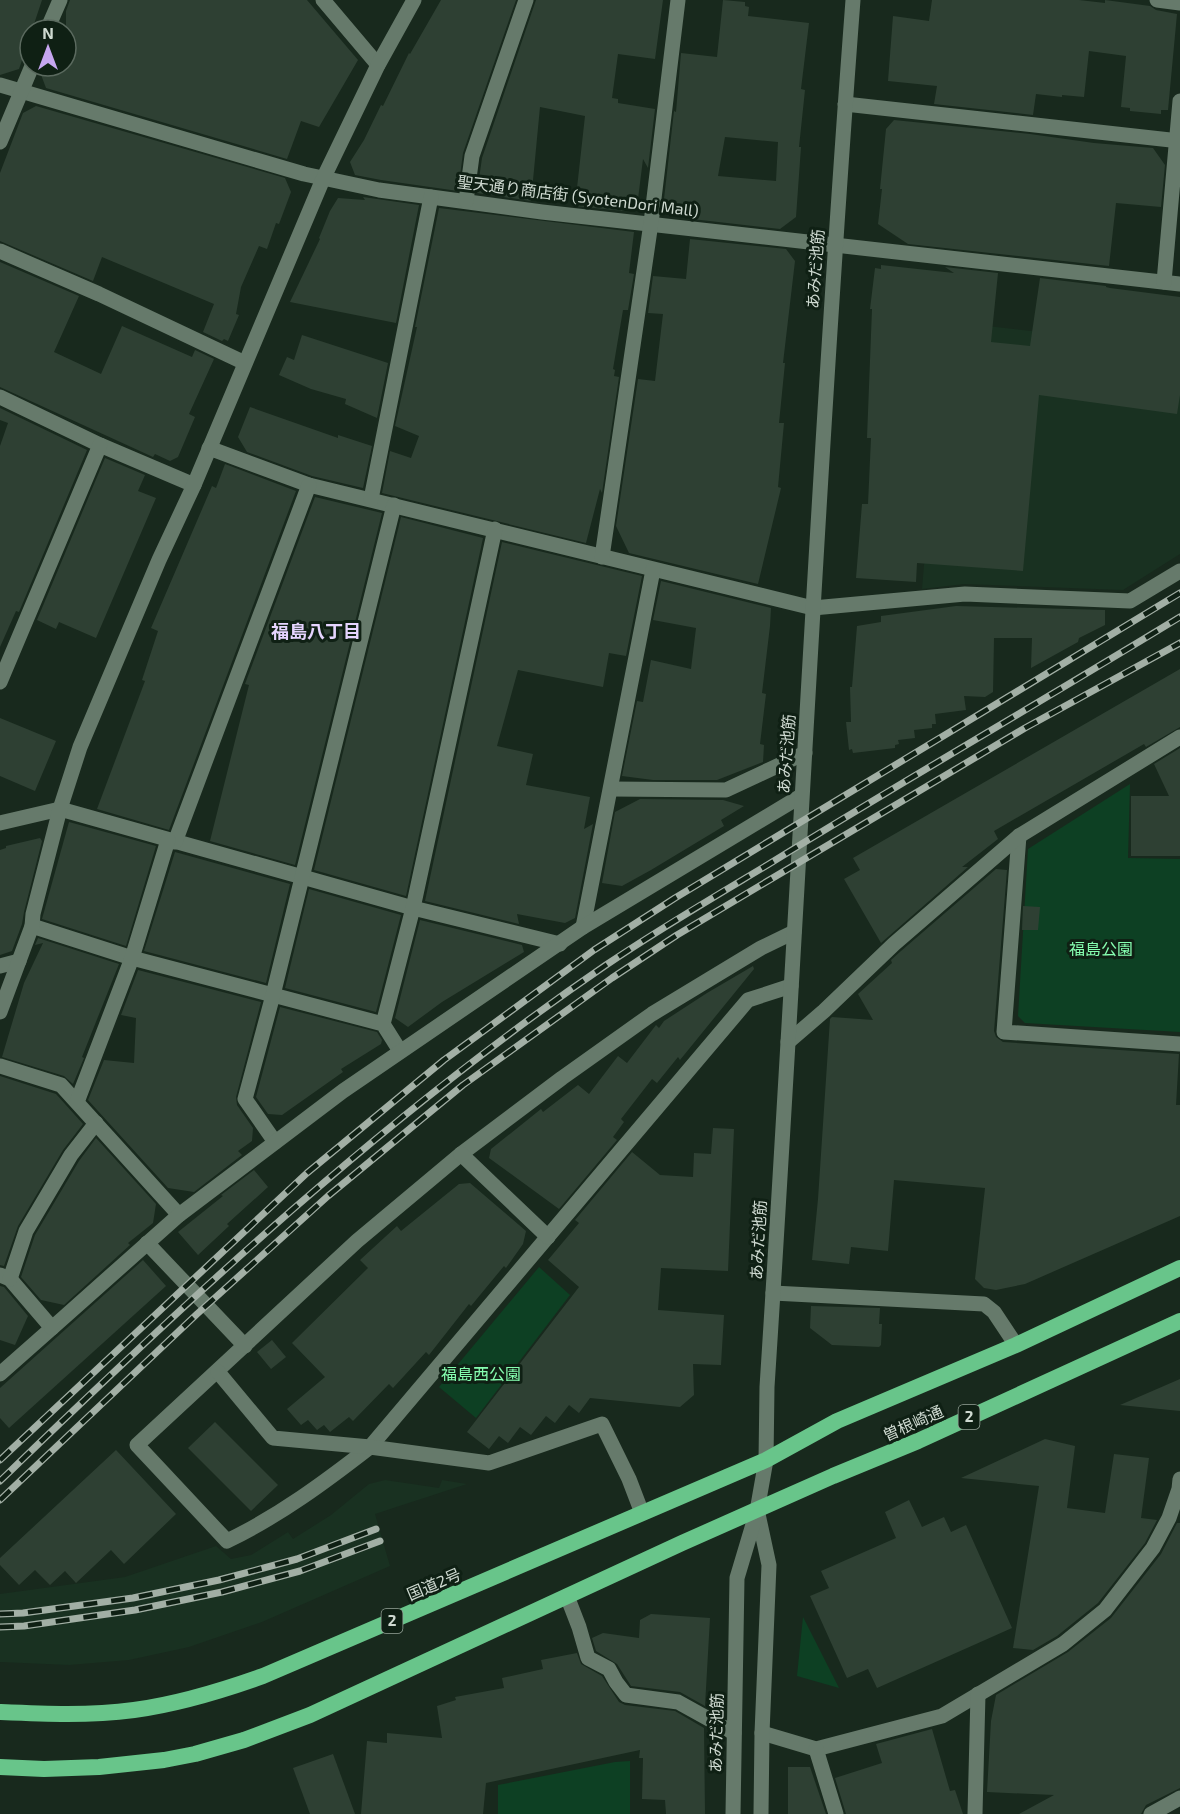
<svg xmlns="http://www.w3.org/2000/svg" width="1180" height="1814" font-family="'Exo 2','Noto Sans JP',sans-serif">
<rect width="100%" height="100%" fill="#18291d"/>
<g fill="#193121">
<polygon points="944,321 1180,348 1180,554 1123,590 964,584 922,589"/>
<polygon points="385,1480 439,1488 442,1480 467,1484 375,1514 390,1566 262,1622 189,1647 129,1660 69,1665 0,1662 0,1594 125,1577 216,1546 231,1559 251,1555 288,1532 293,1539 331,1515 369,1484"/>
</g>
<g fill="#0d4023">
<polygon points="1130,784 1128,858 1180,859 1180,1032 1025,1023 1018,1016 1028,849"/>
<polygon points="539,1267 570,1295 476,1418 439,1387"/>
<polygon points="803,1617 839,1688 797,1676"/>
<polygon points="630,1761 630,1814 498,1814 498,1785 615,1762"/>
</g>
<g fill="#2e4033" fill-rule="evenodd">
<polygon points="0,0 42,0 32,30 30,30 30,37 19,69 0,75"/>
<polygon points="70,0 307,0 358,60 319,127 301,121 287,159 46,88 40,72 42,66 66,66 66,11"/>
<polygon points="441,0 516,0 463,153 458,191 381,180 355,175 350,162 364,140 381,105 383,106 409,53 410,54"/>
<polygon points="536,0 663,0 655,59 618,54 612,98 618,99 618,103 655,109 648,168 643,159 638,199 624,211 575,206 585,116 540,107 531,201 477,193 482,158"/>
<path d="M723,0L745,2V6L749,7L748,16L809,23L801,89L805,90L799,147H801L796,217L780,229L692,219L693,215L670,211L664,199L674,111L676,112L681,53L717,57ZM725,137L778,142L776,181L718,176Z"/>
<polygon points="932,0 1079,0 1105,3 1105,0 1150,6 1156,10 1177,14 1168,110 1161,110 1161,114 1130,111 1130,108 1121,107 1126,56 1089,51 1084,97 1062,95 1062,97 1036,94 1033,115 934,104 937,86 888,81 893,16 929,21"/>
<polygon points="36,106 285,178 291,192 279,224 276,223 267,249 259,246 241,287 236,314 239,315 228,341 224,339 222,341 203,332 214,304 102,257 93,281 0,241 0,173 23,113"/>
<polygon points="894,120 1030,134 1094,143 1153,148 1165,165 1161,207 1116,203 1109,266 908,244 878,224 882,189 880,189 886,129"/>
<polygon points="363,197 419,205 396,323 290,302 320,239 319,238 330,211 338,198 365,200"/>
<polygon points="439,208 634,232 629,273 634,274 628,310 623,310 613,369 615,370 614,376 619,377 602,493 600,489 586,543 382,493 390,451 411,458 419,436 395,426 417,327 415,327"/>
<polygon points="690,239 786,249 795,261 783,363 785,363 779,423 784,423 778,487 781,488 758,584 629,553 616,526 638,379 655,381 663,314 648,313 653,276 686,279"/>
<polygon points="0,262 79,296 54,352 99,373 101,374 122,326 192,357 195,350 214,359 189,414 195,417 178,457 170,461 155,454 153,457 0,387"/>
<polygon points="881,265 954,273 945,267 998,273 991,342 1030,346 1040,278 1106,286 1106,287 1110,288 1180,297 1180,395 1177,414 1039,395 1023,571 917,563 916,582 856,578 862,504 868,504 871,438 867,438 872,309 870,309 875,268 881,269"/>
<polygon points="302,335 388,363 377,418 345,404 346,399 311,389 279,375 287,357 294,360"/>
<polygon points="250,407 338,438 338,435 372,446 363,488 312,476 247,452 238,437"/>
<polygon points="0,408 87,450 19,612 16,611 0,647 0,446 8,423 0,420"/>
<polygon points="105,458 145,475 138,491 156,498 96,638 59,622 56,629 37,620"/>
<polygon points="225,464 296,491 169,830 97,809 145,681 142,680 158,631 151,628 212,486 216,488"/>
<polygon points="315,497 382,513 295,865 210,841 249,685 245,684"/>
<polygon points="401,517 483,538 406,896 314,870"/>
<polygon points="502,542 642,576 626,656 609,653 603,687 518,670 497,746 533,754 526,785 590,797 584,829 593,824 575,918 565,923 517,914 519,924 425,901"/>
<polygon points="661,581 771,608 770,626 762,693 766,694 760,744 764,745 763,762 717,780 653,780 622,776 637,701 643,702 651,660 691,669 696,628 653,620"/>
<polygon points="956,606 1105,610 1105,625 1079,638 1078,642 1031,668 1032,638 994,638 993,692 985,697 964,696 966,710 935,714 936,724 932,724 932,728 914,730 915,738 898,740 899,744 895,745 895,748 853,753 852,749 849,750 846,722 851,722 850,687 852,687 857,626 881,622 881,616"/>
<polygon points="1180,669 1180,727 1146,747 1144,744 994,831 998,839 962,867 968,867 881,943 844,879 860,870 853,858"/>
<polygon points="0,718 56,741 35,791 0,776"/>
<polygon points="1180,748 1180,856 1131,856 1131,796 1169,796 1154,764"/>
<polygon points="640,799 723,800 744,806 721,820 724,826 651,870 622,886 602,883 615,812"/>
<polygon points="69,822 156,846 126,946 42,919"/>
<polygon points="40,838 42,841 24,912 22,924 12,951 0,955 0,850 6,848 6,846"/>
<polygon points="175,852 290,884 266,983 144,951"/>
<polygon points="996,869 1007,870 994,1031 996,1037 1003,1042 1179,1054 1176,1105 1180,1105 1180,1216 1025,1284 996,1290 984,1288 975,1279 985,1188 894,1180 888,1251 851,1247 849,1264 812,1260 818,1199 830,1019 832,1017 873,1020 858,994 892,963 891,960 901,951"/>
<polygon points="309,889 401,915 376,1012 285,988"/>
<polygon points="1023,906 1040,907 1038,930 1022,930"/>
<polygon points="420,920 522,945 524,952 442,1002 408,1027 395,1018"/>
<polygon points="38,938 119,964 82,1057 84,1058 73,1084 64,1076 2,1057 24,983 43,943 35,945"/>
<polygon points="753,966 754,969 680,1060 678,1057 657,1083 652,1079 621,1119 624,1122 613,1137 617,1140 559,1209 489,1158 491,1149 541,1109 543,1112 578,1085 589,1094 618,1056 627,1063 656,1025 659,1028 664,1021 707,993"/>
<polygon points="138,970 261,1002 236,1097 237,1105 253,1128 252,1141 238,1151 242,1155 194,1192 168,1188 88,1100 104,1060 134,1063 136,1018 121,1015"/>
<polygon points="280,1007 377,1032 382,1040 381,1044 341,1069 343,1072 282,1115 268,1114 256,1097"/>
<polygon points="0,1076 56,1094 83,1124 63,1150 18,1226 4,1266 0,1265"/>
<polygon points="713,1128 734,1129 728,1271 661,1268 658,1310 724,1315 721,1365 693,1364 694,1395 680,1407 590,1398 579,1413 569,1405 555,1423 546,1416 531,1435 520,1427 508,1443 499,1436 489,1449 467,1432 579,1287 548,1260 579,1223 575,1220 632,1152 660,1175 693,1177 694,1153 711,1154"/>
<polygon points="96,1138 156,1204 153,1223 128,1243 130,1245 64,1305 41,1300 21,1277 35,1235 79,1161"/>
<polygon points="254,1170 268,1187 227,1224 229,1226 198,1255 178,1232 223,1196 221,1195"/>
<polygon points="470,1183 526,1231 523,1244 506,1268 504,1266 471,1306 469,1304 429,1355 426,1352 393,1388 389,1384 353,1421 349,1417 330,1432 324,1425 317,1430 308,1420 301,1425 287,1409 325,1377 292,1343 368,1268 360,1260 397,1226 401,1231 459,1184"/>
<polygon points="143,1260 166,1286 9,1428 0,1418 0,1388"/>
<polygon points="0,1286 4,1287 28,1316 15,1345 0,1340"/>
<polygon points="811,1306 880,1308 879,1324 882,1324 881,1345 879,1347 832,1345 810,1328"/>
<polygon points="272,1340 286,1357 271,1369 257,1352"/>
<polygon points="1180,1379 1180,1411 1120,1405"/>
<polygon points="215,1422 278,1485 251,1511 188,1448"/>
<polygon points="1045,1439 1075,1446 1067,1508 1105,1513 1114,1454 1149,1458 1141,1518 1157,1520 1145,1543 1098,1603 1057,1636 1033,1650 1013,1648 1039,1486 961,1478"/>
<polygon points="116,1450 176,1514 124,1564 111,1550 76,1583 65,1571 50,1585 35,1570 19,1585 0,1565 0,1558"/>
<polygon points="909,1500 922,1527 944,1517 951,1532 966,1525 1012,1628 877,1688 868,1669 847,1678 810,1596 829,1588 821,1571 896,1538 885,1512"/>
<polygon points="1177,1523 1180,1523 1180,1788 1146,1805 1141,1814 1019,1814 1054,1795 987,1792 991,1721 996,1695 1068,1652 1111,1618 1161,1554"/>
<polygon points="651,1614 710,1618 705,1706 680,1692 631,1686 617,1664 596,1651 592,1638 603,1633 639,1638 640,1620"/>
<polygon points="577,1653 581,1664 602,1676 619,1702 625,1705 675,1711 704,1728 705,1814 666,1814 665,1800 642,1799 643,1758 639,1758 640,1750 486,1783 483,1814 361,1814 367,1741 387,1743 387,1733 442,1738 437,1706 456,1700 455,1697 504,1688 502,1678 543,1669 541,1660"/>
<polygon points="932,1729 950,1791 955,1790 963,1814 846,1814 835,1778 882,1763 876,1744"/>
<polygon points="333,1754 355,1814 310,1814 293,1768"/>
<polygon points="788,1767 810,1767 826,1814 788,1814"/>
</g>
<g fill="none" stroke-linecap="round" stroke-linejoin="round">
<g stroke="#667a6b" stroke-width="15">
<polyline points="323,0 378,65"/>
<polyline points="1157,0 1180,3"/>
<polyline points="47,30 60,0"/>
<polyline points="0,85 304,174 379,190 542,212 1180,284"/>
<polyline points="845,104 1180,141"/>
<polyline points="0,142 32,66"/>
<polyline points="466,201 472,156 526,0"/>
<polyline points="0,251 99,294 245,363"/>
<polyline points="1164,282 1180,101"/>
<polyline points="0,397 100,445 194,485"/>
<polyline points="209,448 309,485 813,608 965,594 1130,601 1180,571"/>
<polyline points="371,499 431,197"/>
<polyline points="602,557 651,223 678,0"/>
<polyline points="0,682 100,445"/>
<polyline points="611,789 726,790 805,753"/>
<polyline points="0,823 60,809 413,908 560,944"/>
<polyline points="1019,836 1004,1032 1180,1044"/>
<polyline points="175,842 309,485"/>
<polyline points="32,926 132,958 383,1024 400,1051"/>
<polyline points="583,927 653,570"/>
<polyline points="0,966 19,961"/>
<path d="M791,986L748,1000L370,1447C325,1482 279,1516 227,1541L137,1445L357,1241L461,1154L562,1078L652,1014L761,948L794,932"/>
<polyline points="0,1012 32,926 33,914 60,809 80,747 159,560 194,485 323,179 378,65 414,0"/>
<polyline points="383,1024 413,908 495,529"/>
<polyline points="788,1042 824,1011 894,944 1019,836 1180,737"/>
<polyline points="0,1066 61,1085 179,1215"/>
<polyline points="77,1102 132,958 168,840"/>
<polyline points="275,1142 245,1099 273,995 394,505"/>
<polyline points="461,1154 548,1237"/>
<polyline points="147,1243 245,1346"/>
<polyline points="0,1275 10,1279 52,1328 0,1374"/>
<polyline points="10,1279 26,1231 71,1155 96,1123"/>
<polyline points="773,1293 984,1304 994,1312 1016,1345"/>
<polyline points="218,1372 273,1438 370,1447 489,1463 602,1424 629,1479 642,1513"/>
<polyline points="567,1596 579,1627 588,1658 609,1669 616,1682 626,1695 678,1702 734,1733"/>
<polyline points="762,1733 816,1749 942,1716 1063,1644 1105,1610 1153,1548 1169,1518 1179,1489 1180,1479"/>
<polyline points="816,1749 836,1814"/>
<polyline points="975,1814 978,1694"/>
<polyline points="1151,1814 1180,1798"/>
</g>
<g stroke="#667a6b" stroke-width="15">
<polyline points="52,1328 179,1215 343,1091 583,927 801,796"/>
<polyline points="758,1514 769,1565 762,1733 761,1814"/>
<path d="M733,1814L737,1578L757,1511L766,1460L767,1387C797,925 818,462 853,0"/>
</g>
<g stroke="#68c58a" stroke-width="16">
<path d="M0,1712C45,1714 89,1716 134,1710C179,1704 221,1691 263,1676L766,1460L837,1421L1016,1345L1180,1268"/>
<polyline points="0,1767 44,1769 99,1767 164,1760 195,1754 244,1740 310,1715 682,1543 833,1476 918,1441 1180,1321"/>
</g>
<defs>
<g id="rail">
<polyline points="0,1460 307,1173 444,1060 594,950 675,898 1180,593"/>
<path d="M0,1481C191,1296 386,1115 606,965C659,929 714,897 769,864C905,780 1044,700 1180,617"/>
<polyline points="0,1500 197,1314 328,1196 463,1085 612,978 677,935 1025,728 1180,643"/>
<polyline points="0,1614 23,1613 133,1598 219,1580 297,1559 376,1529"/>
<polyline points="0,1627 24,1626 135,1610 222,1592 300,1571 380,1541"/>
</g>
</defs>
<use href="#rail" stroke="#a2afa5" stroke-width="7"/>
<use href="#rail" stroke="#0f2014" stroke-width="4.5" stroke-dasharray="14" stroke-linecap="butt"/>
</g>
<g text-anchor="middle" stroke-width="6" stroke-linejoin="round" paint-order="stroke">
<g fill="#0f2014" stroke="#95a298" stroke-width="1.5">
<rect x="958.5" y="1405" width="21" height="24" rx="4.5"/>
<rect x="381.5" y="1609" width="21" height="24" rx="4.5"/>
</g>
<g font-size="15" font-weight="bold" fill="#ced9d0">
<text x="969" y="1422">2</text>
<text x="392" y="1626">2</text>
</g>
<g font-size="16" fill="#ced9d0" stroke="#0f2014">
<text transform="translate(578 196) rotate(7)" y="6">聖天通り商店街 (SyotenDori Mall)</text>
<text transform="translate(815 269) rotate(-86)" y="6">あみだ池筋</text>
<text transform="translate(786 754) rotate(-86)" y="6">あみだ池筋</text>
<text transform="translate(758 1240) rotate(-87)" y="6">あみだ池筋</text>
<text transform="translate(913 1423) rotate(-24)" y="6">曽根崎通</text>
<text transform="translate(434 1584) rotate(-23)" y="6">国道2号</text>
<text transform="translate(716 1733) rotate(-89)" y="6">あみだ池筋</text>
</g>
<g font-size="16" fill="#86feb0" stroke="#0f2014">
<text x="1101" y="955">福島公園</text>
<text x="481" y="1380">福島西公園</text>
</g>
<g font-size="18" font-weight="bold" fill="#e5d4fe" stroke="#0f2014">
<text x="316" y="638">福島八丁目</text>
</g>
</g>
<g transform="translate(48 48)"><circle r="28" fill="#0f2014" stroke="#5b6a5f" stroke-width="1.5"/>
<path d="M0-4.5L10 22L0 15L-10 22Z" fill="#c6a6f0"/>
<text y="-9" font-size="16" font-weight="bold" text-anchor="middle" fill="#ced9d0">N</text>
</g>
</svg>
